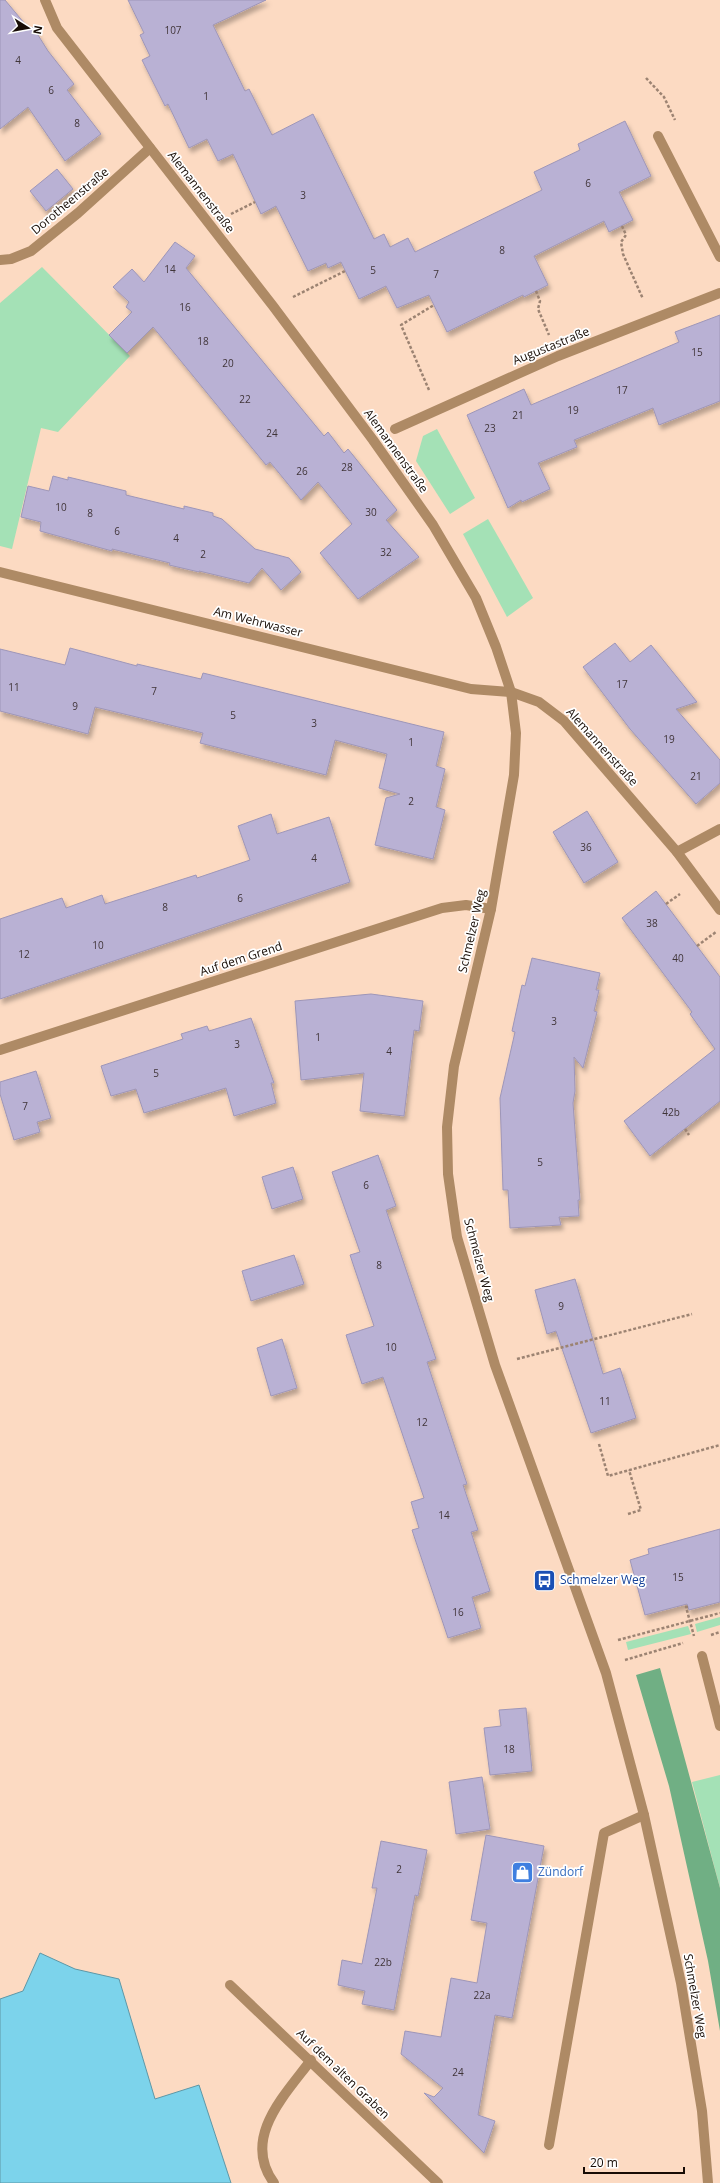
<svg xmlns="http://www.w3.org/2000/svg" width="720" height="2183" font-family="'Open Sans',sans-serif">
<defs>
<filter id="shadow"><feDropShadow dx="2.5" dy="4.5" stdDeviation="2" flood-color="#0004"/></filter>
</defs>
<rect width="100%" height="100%" fill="#fcdac2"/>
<g fill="#a4e1b6">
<polygon points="42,267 130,356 58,432 41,428 12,549 0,546 0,303"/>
<polygon points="437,429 475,498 450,514 416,461 423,436"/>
<polygon points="488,519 533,598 507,617 463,534"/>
<polygon points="720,1617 720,1625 697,1632 695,1624"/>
<polygon points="688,1626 691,1634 628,1650 626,1642"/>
<polygon points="720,1775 720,1888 692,1782"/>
</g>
<polygon fill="#70af84" points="660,1668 720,1888 720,2031 708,1961 669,1786 636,1675"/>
<polygon fill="#7cd3eb" stroke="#5e97a6" points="40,1953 75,1969 119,1979 155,2099 199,2085 231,2183 0,2183 0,1999 23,1991"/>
<g fill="#b9b1d4" stroke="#9e96b8" filter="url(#shadow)">
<polygon points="0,0 5,0 30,30 33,27 48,51 74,84 67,90 101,134 65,161 28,107 0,129"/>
<polygon points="128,0 266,0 213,25 245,91 249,89 272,135 313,114 374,239 384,234 390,247 408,238 415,252 542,190 534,172 580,150 578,144 625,121 651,176 619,192 633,220 609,232 604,221 534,256 548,285 524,297 523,295 447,332 429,295 397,308 386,286 359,299 341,262 328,268 326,263 308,271 276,206 261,214 233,154 218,161 207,139 189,148 168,104 165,106 142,60 150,56 140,35 144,33"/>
<polygon points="57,169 73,189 46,211 30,191"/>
<polygon points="175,242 195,256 186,268 324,436 328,432 344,453 348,449 397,510 386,520 419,557 358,599 320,553 352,524 318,482 301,500 270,462 266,465 153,327 127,353 109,335 132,312 126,307 129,302 113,287 132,269 144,282"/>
<polygon points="720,315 720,401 659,425 653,408 574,440 577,447 538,463 550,489 522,502 521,500 508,508 467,415 524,389 531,405 679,342 675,332"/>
<polygon points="53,476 68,480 68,477 126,491 126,495 184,509 184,506 213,513 213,516 222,519 255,549 289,558 301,572 281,590 262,568 249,583 199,571 199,572 169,565 170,563 112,549 112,551 40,531 41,522 21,517 28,486 49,491"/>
<polygon points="615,643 630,662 651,645 697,702 676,709 720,760 720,783 696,804 630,729 583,667"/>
<polygon points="70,648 137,666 137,664 201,679 203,673 444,732 436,766 445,769 436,807 445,810 433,859 375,845 386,798 400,794 379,788 387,754 335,740 326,775 200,743 203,733 95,707 88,734 0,711 0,649 65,665"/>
<polygon points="587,811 618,862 584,883 553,832"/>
<polygon points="271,814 277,834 329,817 350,882 0,999 0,919 62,898 66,908 102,895 105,904 196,875 197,878 250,860 238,826"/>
<polygon points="656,891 720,977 720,1101 650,1156 624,1121 715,1049 690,1014 692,1012 622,918"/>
<polygon points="532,958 600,973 596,990 599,990 594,1011 597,1012 583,1068 574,1057 575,1091 573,1103 580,1200 578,1200 579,1216 559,1217 561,1225 510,1228 508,1190 503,1190 500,1098 515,1032 512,1031 522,985 525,986"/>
<polygon points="371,994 423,1001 419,1031 414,1030 404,1116 360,1111 364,1073 301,1080 295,1001"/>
<polygon points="251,1018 274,1083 271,1083 276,1103 234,1116 226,1088 144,1113 136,1089 111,1096 101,1066 183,1039 181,1034 207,1026 209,1031"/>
<polygon points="36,1071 51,1118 37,1122 40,1132 14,1140 0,1094 0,1082"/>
<polygon points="378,1155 396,1206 386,1210 436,1359 427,1362 467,1484 463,1485 478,1530 471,1532 490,1591 472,1597 481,1628 448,1638 412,1530 419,1528 411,1502 424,1498 383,1377 362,1384 346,1335 374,1326 350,1255 360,1252 332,1172"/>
<polygon points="293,1167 303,1199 272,1209 262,1177"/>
<polygon points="294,1255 304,1284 251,1301 242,1271"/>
<polygon points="575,1279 603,1374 620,1368 636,1418 591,1433 556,1331 547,1334 535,1290"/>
<polygon points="282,1339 297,1388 271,1396 257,1348"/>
<polygon points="720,1529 720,1602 689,1610 687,1604 645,1615 630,1560 649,1554 648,1549"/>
<polygon points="526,1708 532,1771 490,1775 484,1728 501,1726 499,1710"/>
<polygon points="482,1777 490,1829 456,1834 449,1782"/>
<polygon points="486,1835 544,1846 512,2018 495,2015 478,2115 495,2121 484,2153 424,2093 434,2097 443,2088 401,2054 405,2031 441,2037 451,1978 477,1983 487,1923 471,1920"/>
<polygon points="381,1841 427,1850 418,1896 415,1895 394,2010 362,2004 365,1991 338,1985 342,1960 362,1964 377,1888 372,1888"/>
</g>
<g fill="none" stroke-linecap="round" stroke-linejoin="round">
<g stroke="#9c8372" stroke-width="2.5" stroke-dasharray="3 2" stroke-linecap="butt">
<polyline points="646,78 664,97 675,120"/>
<polyline points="231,214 255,202"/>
<polyline points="622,226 626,235 621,242 623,254 643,299"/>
<polyline points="536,291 540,301 538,309 549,335"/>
<polyline points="293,297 345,271"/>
<polyline points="429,390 401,325 434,305"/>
<polyline points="666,904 680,894"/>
<polyline points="697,946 716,932"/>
<polyline points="685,1129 689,1135"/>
<polyline points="517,1359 692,1314"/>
<polyline points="599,1444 608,1476 720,1445"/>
<polyline points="628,1514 641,1510 629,1470"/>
<polyline points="688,1607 686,1607 694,1636"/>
<polyline points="711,1635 720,1632"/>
<polyline points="618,1640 720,1613"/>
<polyline points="625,1660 683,1643"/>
</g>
<g stroke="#ae8a65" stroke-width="10">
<polyline points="658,136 720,257"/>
<polyline points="702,1656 720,1726"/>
</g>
<g stroke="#ae8a65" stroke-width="10">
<polyline points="0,260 11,259 31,251 78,213 150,148"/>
<polyline points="395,429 558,356 720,293"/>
<polyline points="0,572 471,689 511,692 539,702 564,721 677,852 720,910"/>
<polyline points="677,852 720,829"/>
<polyline points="0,1050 442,908 466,905 491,909"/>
<polyline points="230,1985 438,2183"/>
<polyline points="549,2145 604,1833 644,1815"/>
<path d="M274,2183C241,2138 285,2095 311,2060"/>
</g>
<polyline stroke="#ae8a65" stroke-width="10" points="45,0 57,28 273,306 373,440 433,525 476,598 496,647 511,692 516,733 514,775 491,909 454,1066 447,1127 448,1174 457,1237 495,1365 606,1673 644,1815 681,1983 702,2111 708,2183"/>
</g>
<defs>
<symbol id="bus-square" viewBox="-11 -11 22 22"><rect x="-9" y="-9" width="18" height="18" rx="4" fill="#1a4fb4" stroke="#fff"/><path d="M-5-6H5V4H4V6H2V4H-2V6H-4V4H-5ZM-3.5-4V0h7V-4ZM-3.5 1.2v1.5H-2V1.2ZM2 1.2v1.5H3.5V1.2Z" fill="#fff"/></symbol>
<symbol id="shop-square" viewBox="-11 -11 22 22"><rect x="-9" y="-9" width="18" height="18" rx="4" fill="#3f7fe0" stroke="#fff"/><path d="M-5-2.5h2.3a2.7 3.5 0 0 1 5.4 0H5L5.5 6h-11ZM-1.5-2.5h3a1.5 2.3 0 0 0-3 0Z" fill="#fff"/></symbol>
</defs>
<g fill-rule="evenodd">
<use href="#bus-square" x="532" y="1568" width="25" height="25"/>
<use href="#shop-square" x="510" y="1860" width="25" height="25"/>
</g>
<g text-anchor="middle" stroke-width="3.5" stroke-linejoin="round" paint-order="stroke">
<g font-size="10" fill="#403539">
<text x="173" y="34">107</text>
<text x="18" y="64">4</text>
<text x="51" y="94">6</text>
<text x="206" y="100">1</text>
<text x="77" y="127">8</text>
<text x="588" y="187">6</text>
<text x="303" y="199">3</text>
<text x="502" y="254">8</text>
<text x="170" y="273">14</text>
<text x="373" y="274">5</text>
<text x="436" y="278">7</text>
<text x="185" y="311">16</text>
<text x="203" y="345">18</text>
<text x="697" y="356">15</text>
<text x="228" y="367">20</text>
<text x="622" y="394">17</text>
<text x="245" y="403">22</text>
<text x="573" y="414">19</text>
<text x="518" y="419">21</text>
<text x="490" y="432">23</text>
<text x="272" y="437">24</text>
<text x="347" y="471">28</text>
<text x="302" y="475">26</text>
<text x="61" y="511">10</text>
<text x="371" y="516">30</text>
<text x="90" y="517">8</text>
<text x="117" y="535">6</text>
<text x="176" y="542">4</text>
<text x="386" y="556">32</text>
<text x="203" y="558">2</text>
<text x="622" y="688">17</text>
<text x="14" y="691">11</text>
<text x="154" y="695">7</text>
<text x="75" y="710">9</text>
<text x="233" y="719">5</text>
<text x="314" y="727">3</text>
<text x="669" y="743">19</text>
<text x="411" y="746">1</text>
<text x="696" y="780">21</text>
<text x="411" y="805">2</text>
<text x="586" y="851">36</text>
<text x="314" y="862">4</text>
<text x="240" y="902">6</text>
<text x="165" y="911">8</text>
<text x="652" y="927">38</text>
<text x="98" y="949">10</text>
<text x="24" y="958">12</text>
<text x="678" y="962">40</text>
<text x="554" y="1025">3</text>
<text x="318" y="1041">1</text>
<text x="237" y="1048">3</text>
<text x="389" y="1055">4</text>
<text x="156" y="1077">5</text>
<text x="25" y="1110">7</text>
<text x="671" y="1116">42b</text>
<text x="540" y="1166">5</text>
<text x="366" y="1189">6</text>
<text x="379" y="1269">8</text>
<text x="561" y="1310">9</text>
<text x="391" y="1351">10</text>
<text x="605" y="1405">11</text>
<text x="422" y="1426">12</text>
<text x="444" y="1519">14</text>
<text x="678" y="1581">15</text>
<text x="458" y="1616">16</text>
<text x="509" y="1753">18</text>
<text x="399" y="1873">2</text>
<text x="383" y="1966">22b</text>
<text x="482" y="1999">22a</text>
<text x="458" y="2076">24</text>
</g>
<g font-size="12" fill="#170c05" stroke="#fff">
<text transform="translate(201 192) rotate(52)" y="4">Alemannenstraße</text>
<text transform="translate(70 201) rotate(-40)" y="4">Dorotheenstraße</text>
<text transform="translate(551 346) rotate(-22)" y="4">Augustastraße</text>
<text transform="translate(396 451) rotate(54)" y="4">Alemannenstraße</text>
<text transform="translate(258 622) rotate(14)" y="4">Am Wehrwasser</text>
<text transform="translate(602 747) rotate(48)" y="4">Alemannenstraße</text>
<text transform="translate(472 931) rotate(-77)" y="4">Schmelzer Weg</text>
<text transform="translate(241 959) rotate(-18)" y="4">Auf dem Grend</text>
<text transform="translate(479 1260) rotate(75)" y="4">Schmelzer Weg</text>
<text transform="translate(695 1996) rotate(80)" y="4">Schmelzer Weg</text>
<text transform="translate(343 2074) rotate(44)" y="4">Auf dem alten Graben</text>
</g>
<g font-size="12" fill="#164399" stroke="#fff" text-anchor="start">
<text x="560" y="1584">Schmelzer Weg</text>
</g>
<g font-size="12" fill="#366cbe" stroke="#fff" text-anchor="start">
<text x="538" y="1876">Zündorf</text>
</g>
</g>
<g transform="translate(28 28) rotate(101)" stroke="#ffffff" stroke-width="3" paint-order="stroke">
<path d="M0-3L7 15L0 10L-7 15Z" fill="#170c05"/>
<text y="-6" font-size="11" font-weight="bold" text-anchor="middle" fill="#170c05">N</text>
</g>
<path d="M584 2167v6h100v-6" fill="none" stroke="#170c05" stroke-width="2"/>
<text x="590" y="2167" font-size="12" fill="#170c05" stroke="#ffffff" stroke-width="3" paint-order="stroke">20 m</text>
</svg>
